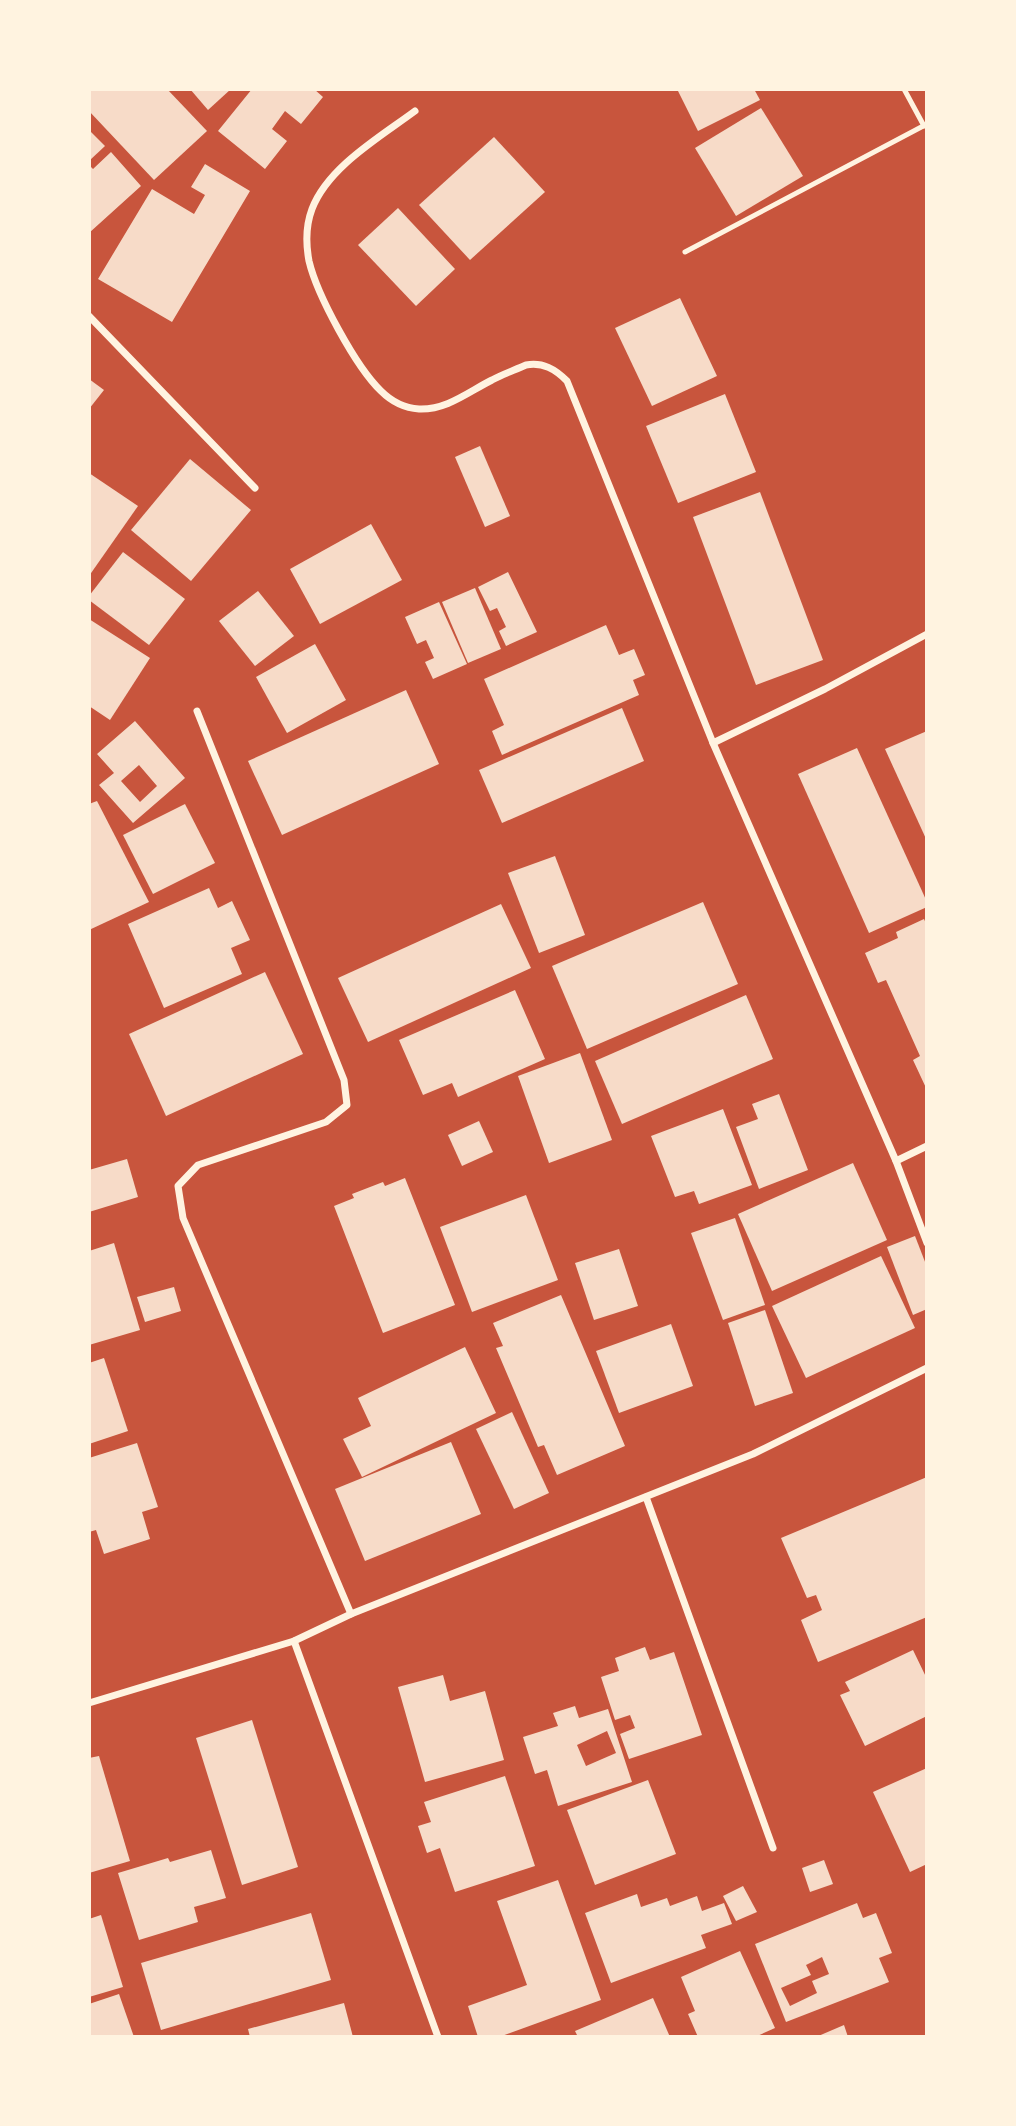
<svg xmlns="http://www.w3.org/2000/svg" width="1016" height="2126" font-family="Montserrat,sans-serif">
<rect width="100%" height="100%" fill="#c8553d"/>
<g fill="#f7dbc8" fill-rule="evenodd">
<polygon points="89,89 167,89 207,131 154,180 89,111"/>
<polygon points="190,89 231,89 208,110"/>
<polygon points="252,89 314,89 323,97 301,124 285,111 272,129 287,141 265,169 218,131"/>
<polygon points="677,89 754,89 760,100 698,131"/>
<polygon points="761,108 803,176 736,216 695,148"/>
<polygon points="89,130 105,146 89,161"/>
<polygon points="494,137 545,192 470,260 419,205"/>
<polygon points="111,152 141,186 89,233 89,165 93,169"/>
<polygon points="205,164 250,191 172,322 98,279 152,189 194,214 205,195 191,187"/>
<polygon points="398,208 455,269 416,306 358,245"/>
<polygon points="680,298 717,376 652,406 615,328"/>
<polygon points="89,379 104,390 89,409"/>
<polygon points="725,394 756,472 678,503 646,426"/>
<polygon points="480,446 510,516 485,527 455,457"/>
<polygon points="190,459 251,510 191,581 131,530"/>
<polygon points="89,473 138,506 89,576"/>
<polygon points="760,492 823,660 756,685 693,517"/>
<polygon points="371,524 402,580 320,624 290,569"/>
<polygon points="123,552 185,599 149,645 89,600 89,596"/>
<polygon points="508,572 537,632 506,646 499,631 506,627 497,608 490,611 478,587"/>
<polygon points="475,588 501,649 468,663 442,602"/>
<polygon points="258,591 294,636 255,666 219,621"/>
<polygon points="439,602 467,664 433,679 425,662 434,658 426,640 417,644 405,617"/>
<polygon points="89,619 150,658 110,720 89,706"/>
<polygon points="606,625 619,655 634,649 645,675 633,680 639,695 502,755 492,731 504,725 484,679"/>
<polygon points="315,644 346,700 287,733 256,677"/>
<polygon points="406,690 439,764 282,835 248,761"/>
<polygon points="622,708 644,761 502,823 479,770"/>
<path d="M135,721L185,778L133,823L99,785L114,773L97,754ZM139,765L157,786L140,802L121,781Z"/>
<polygon points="927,731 927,841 885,749"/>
<polygon points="857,748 927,902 927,907 869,933 798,774"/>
<polygon points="97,801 149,902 89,930 89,804"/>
<polygon points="185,804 215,863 153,894 123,835"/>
<polygon points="555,856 585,935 539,953 508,873"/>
<polygon points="209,888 218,908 232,901 250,940 231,948 242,974 164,1008 128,924"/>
<polygon points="703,902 738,984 587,1049 552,966"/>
<polygon points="501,904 531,968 368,1042 338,978"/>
<polygon points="924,919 927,926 927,1090 913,1060 920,1056 886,980 878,983 865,953 898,938 896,932"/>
<polygon points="265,972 303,1054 166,1116 129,1034"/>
<polygon points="515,990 545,1059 458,1097 452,1083 423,1095 399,1040"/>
<polygon points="746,995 773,1059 622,1124 595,1061"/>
<polygon points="580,1053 612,1140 549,1163 518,1076"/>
<polygon points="779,1094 808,1170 759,1189 736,1127 758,1119 752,1104"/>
<polygon points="723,1109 752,1185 699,1204 694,1191 675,1197 651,1136"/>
<polygon points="479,1121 493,1152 462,1166 448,1135"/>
<polygon points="127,1159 138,1197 89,1212 89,1170"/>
<polygon points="853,1163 887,1240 772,1291 738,1214"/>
<polygon points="405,1178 455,1305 383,1333 334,1206 354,1198 352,1194 383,1182 385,1186"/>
<polygon points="526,1195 558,1280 472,1312 440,1227"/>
<polygon points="735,1218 765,1305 723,1320 691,1233"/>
<polygon points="915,1236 927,1267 927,1309 913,1315 887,1247"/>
<polygon points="114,1243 140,1330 89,1345 89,1251"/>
<polygon points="619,1249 638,1306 594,1320 575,1263"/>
<polygon points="881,1256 915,1328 806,1378 772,1306"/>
<polygon points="174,1287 181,1311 145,1322 137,1297"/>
<polygon points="561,1295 625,1446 557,1475 544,1445 538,1447 496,1348 503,1346 493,1323"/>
<polygon points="765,1310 793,1393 755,1406 728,1323"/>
<polygon points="671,1324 693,1386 619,1413 596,1351"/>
<polygon points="465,1347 496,1413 362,1477 343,1439 371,1426 358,1398"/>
<polygon points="104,1358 128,1431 89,1444 89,1363"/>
<polygon points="512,1412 549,1493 514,1509 476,1429"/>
<polygon points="451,1442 481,1514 365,1561 335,1489"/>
<polygon points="137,1443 158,1507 142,1512 150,1539 104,1554 96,1530 89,1532 89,1458"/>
<polygon points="927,1477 927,1617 818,1662 801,1620 822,1610 816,1595 807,1598 781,1538"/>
<polygon points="645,1647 650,1660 674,1652 702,1735 629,1759 620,1734 635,1728 630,1715 615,1720 601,1677 619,1671 615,1658"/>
<polygon points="913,1650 927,1679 927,1716 865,1746 840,1695 850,1691 845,1682"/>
<polygon points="443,1675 450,1701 485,1691 504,1760 425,1782 398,1687"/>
<path d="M575,1706L579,1718L608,1709L632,1782L558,1806L547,1770L535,1774L523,1737L558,1726L553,1713ZM607,1731L616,1753L586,1766L577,1745Z"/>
<polygon points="252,1720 298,1867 242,1885 196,1738"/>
<polygon points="99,1756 130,1861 89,1873 89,1758"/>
<polygon points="927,1768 927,1864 910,1872 873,1792"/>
<polygon points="505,1776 535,1866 455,1892 440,1848 427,1853 418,1826 431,1822 424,1802"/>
<polygon points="648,1780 676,1854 595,1885 567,1810"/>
<polygon points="211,1850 226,1898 194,1907 198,1922 139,1940 118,1873 168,1858 170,1862"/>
<polygon points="824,1860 833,1884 810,1892 802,1868"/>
<polygon points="558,1880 601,2000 499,2037 478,2037 468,2006 527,1985 497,1901"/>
<polygon points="743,1886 757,1912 736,1921 723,1896"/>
<polygon points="637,1894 641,1907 667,1898 670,1906 697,1896 702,1911 724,1903 732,1924 701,1935 706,1948 611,1983 585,1913"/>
<path d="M857,1903L863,1918L876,1913L892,1953L879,1958L889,1982L786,2022L755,1944ZM822,1957L829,1974L812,1981L817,1993L790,2006L781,1988L811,1975L806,1965Z"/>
<polygon points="311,1913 331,1980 161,2030 141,1963"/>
<polygon points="101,1915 123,1987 89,1997 89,1919"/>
<polygon points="740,1951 775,2028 755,2037 698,2037 688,2014 695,2011 681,1977"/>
<polygon points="119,1994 134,2037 89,2037 89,2004"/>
<polygon points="653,1998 670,2037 578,2037 575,2031"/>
<polygon points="344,2003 353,2037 250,2037 248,2029"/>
<polygon points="844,2025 848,2037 816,2037"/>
</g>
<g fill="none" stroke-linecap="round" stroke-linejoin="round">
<g stroke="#fff3e0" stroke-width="5">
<polyline points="904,89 924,126"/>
<polyline points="685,252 927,124"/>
</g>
<g stroke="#fff3e0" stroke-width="7">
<path d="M415,111C380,137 328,167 312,209C306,225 306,245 309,261C317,295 356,367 381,391C391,401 404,408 419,409C447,410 468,392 492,380C503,374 515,370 526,365C543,362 555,369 567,381L713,743L896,1161L927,1243"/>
<polyline points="89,316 255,488"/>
<polyline points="197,711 344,1080 347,1105 326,1122 198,1165 178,1186 183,1218 351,1614"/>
<polyline points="713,743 825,689 927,634"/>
<polyline points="896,1161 927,1146"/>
<polyline points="646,1497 773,1848"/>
<polyline points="294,1641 438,2037"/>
<polyline points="89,1703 294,1641 351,1614 753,1454 927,1368"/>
</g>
</g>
<rect width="1016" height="2126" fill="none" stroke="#fff3e0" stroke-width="182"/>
</svg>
